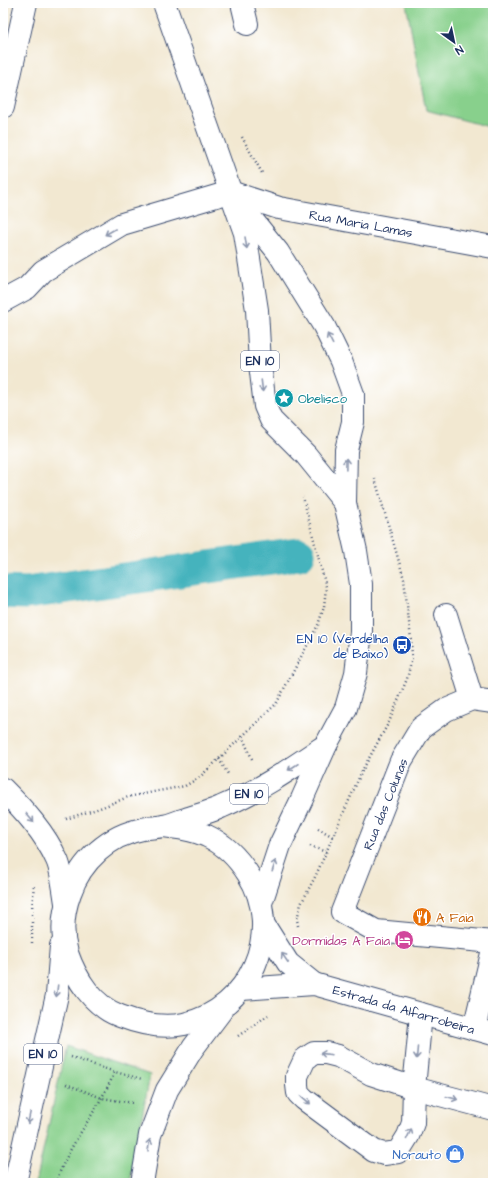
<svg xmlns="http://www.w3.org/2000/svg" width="496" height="1186" font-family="'Architects Daughter',sans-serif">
<rect width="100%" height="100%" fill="#fff"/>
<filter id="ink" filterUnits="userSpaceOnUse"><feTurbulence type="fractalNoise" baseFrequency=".025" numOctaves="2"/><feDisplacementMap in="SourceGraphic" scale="8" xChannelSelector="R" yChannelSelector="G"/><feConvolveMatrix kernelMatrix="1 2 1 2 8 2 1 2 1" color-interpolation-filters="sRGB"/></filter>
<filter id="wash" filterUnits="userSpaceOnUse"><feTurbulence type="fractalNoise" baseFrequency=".012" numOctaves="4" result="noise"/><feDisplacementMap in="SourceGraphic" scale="16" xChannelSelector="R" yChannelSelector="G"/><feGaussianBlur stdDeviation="0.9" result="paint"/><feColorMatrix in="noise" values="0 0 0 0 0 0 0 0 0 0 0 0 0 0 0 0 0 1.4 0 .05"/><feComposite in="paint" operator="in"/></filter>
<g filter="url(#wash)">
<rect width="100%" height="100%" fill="#f2e8d1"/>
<g fill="#88d08c" stroke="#528075">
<polygon points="406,3 493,3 493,128 426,110"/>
<polygon points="66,1046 150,1075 130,1183 36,1183"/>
</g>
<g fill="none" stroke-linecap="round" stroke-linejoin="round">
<polyline stroke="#44b3bd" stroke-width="33" points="3,592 26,593 299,554"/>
</g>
</g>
<g filter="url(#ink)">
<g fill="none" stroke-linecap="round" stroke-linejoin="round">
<defs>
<g id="minor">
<polyline points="242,3 247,24"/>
<polyline points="3,107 26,3"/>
<polyline points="3,301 27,288 43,271 122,224 230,192 279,208 493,247"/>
<polyline points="446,615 472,699"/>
<polyline points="493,702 472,699 446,710 421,728 401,761 342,912 376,931 493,942"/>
<path d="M3,789C24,810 45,833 57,860C62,871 64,891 66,903"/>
<polyline points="421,1014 414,1088 371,1074 338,1056 326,1053 314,1053 305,1059 297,1076 297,1085 298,1093 304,1099 374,1151 384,1154 398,1152 408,1136 413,1123 414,1088 493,1109"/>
<polyline points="474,1029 493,949"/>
</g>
<g id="major">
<polyline points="164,3 245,233 257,310 260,364 265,406 271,420 306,455 345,503"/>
<polyline points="230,192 278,252 324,326 341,361 353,394 353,422 346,450 345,503 356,551 361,584 361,632 356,673 346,708 326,745 302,799 280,845 261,903"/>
<path d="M163,826C178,828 193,829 207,836C224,844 238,858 248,874C285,931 250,1010 184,1024C162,1029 141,1024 120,1016C93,1006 76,979 67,953C61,933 63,912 70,893C81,861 109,835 143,829C149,827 156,828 163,826C171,825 178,821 186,819C198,815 210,812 221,807C259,791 292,768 326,745"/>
<polyline points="264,925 288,963 314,984"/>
<polyline points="241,989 314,984 493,1034"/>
<polyline points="15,1183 57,995 61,946"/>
<polyline points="142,1183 150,1135 167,1090 193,1048 221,1011"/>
</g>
</defs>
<use href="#minor" stroke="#3b4b6f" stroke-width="24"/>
<use href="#major" stroke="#3b4b6f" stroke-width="24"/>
<g stroke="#3b4b6f" stroke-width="2.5" stroke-dasharray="1 3" stroke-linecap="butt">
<polyline points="242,137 262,173"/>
<polyline points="242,736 253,761"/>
<polyline points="219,759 228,774"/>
<polyline points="66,819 100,808 128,797 185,786 200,777 276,704 318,625 324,607 326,587 303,497"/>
<polyline points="318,828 333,837"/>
<polyline points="310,846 326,852"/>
<polyline points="298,926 297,919 301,904 316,875 362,771 389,722 407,679 412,658 411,639 404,579 375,479"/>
<polyline points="32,943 32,909 34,884"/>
<polyline points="238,1036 268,1015"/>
<polyline points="71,1057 115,1072 142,1079"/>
<polyline points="66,1084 102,1098 133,1103"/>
<path d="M56,1183C65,1153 86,1126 101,1099C106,1090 111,1081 115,1072"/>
</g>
<use href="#minor" stroke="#fff" stroke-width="22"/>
<use href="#major" stroke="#fff" stroke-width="22"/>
</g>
<defs><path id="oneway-shaft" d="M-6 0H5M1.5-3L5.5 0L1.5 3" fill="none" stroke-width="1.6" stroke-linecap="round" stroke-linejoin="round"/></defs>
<g stroke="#8d97ae">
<use href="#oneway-shaft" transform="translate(110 232) rotate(150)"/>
<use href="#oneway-shaft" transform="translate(246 243) rotate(81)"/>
<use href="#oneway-shaft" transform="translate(330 339) rotate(-117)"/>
<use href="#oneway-shaft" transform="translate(262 386) rotate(83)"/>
<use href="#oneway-shaft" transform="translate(346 464) rotate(-89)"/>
<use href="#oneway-shaft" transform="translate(293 767) rotate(147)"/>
<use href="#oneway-shaft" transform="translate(30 818) rotate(50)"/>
<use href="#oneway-shaft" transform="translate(274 866) rotate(-72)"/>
<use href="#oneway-shaft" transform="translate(285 958) rotate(-124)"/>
<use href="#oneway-shaft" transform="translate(57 991) rotate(97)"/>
<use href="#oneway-shaft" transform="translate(417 1053) rotate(95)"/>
<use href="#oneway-shaft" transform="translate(326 1054) rotate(-173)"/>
<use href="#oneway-shaft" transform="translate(452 1098) rotate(15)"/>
<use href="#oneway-shaft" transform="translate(306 1100) rotate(41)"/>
<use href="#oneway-shaft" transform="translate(29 1118) rotate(102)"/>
<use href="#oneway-shaft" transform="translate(409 1134) rotate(-65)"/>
<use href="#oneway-shaft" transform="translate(149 1145) rotate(-80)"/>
</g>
</g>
<defs>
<symbol id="sight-disc" viewBox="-11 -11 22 22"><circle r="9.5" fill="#0f9aa8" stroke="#fff"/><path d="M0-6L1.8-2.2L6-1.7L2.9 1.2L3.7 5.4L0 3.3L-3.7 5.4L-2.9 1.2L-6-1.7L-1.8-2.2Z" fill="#fff"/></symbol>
<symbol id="bus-disc" viewBox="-11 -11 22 22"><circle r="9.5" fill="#1a4fb4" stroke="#fff"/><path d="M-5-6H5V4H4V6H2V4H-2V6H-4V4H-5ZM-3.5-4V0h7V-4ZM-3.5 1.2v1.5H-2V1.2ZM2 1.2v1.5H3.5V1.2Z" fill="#fff"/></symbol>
<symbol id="restaurant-disc" viewBox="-11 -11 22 22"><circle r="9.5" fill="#e8710a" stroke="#fff"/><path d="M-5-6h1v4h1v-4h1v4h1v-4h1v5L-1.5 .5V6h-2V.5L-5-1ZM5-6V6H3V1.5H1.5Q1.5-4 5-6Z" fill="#fff"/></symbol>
<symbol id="hotel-disc" viewBox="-11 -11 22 22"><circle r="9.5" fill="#d1479c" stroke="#fff"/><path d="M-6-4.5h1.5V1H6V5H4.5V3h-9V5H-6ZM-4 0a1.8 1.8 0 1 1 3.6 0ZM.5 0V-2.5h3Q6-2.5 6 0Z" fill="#fff"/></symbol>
<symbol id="shop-disc" viewBox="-11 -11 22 22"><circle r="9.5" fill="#3f7fe0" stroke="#fff"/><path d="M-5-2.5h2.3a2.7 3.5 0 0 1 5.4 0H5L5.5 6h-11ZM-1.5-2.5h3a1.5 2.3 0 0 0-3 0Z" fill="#fff"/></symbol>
</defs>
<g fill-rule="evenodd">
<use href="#sight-disc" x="273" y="387" width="22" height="22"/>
<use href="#bus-disc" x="391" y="634" width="22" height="22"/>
<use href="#restaurant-disc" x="411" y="906" width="22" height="22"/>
<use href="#hotel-disc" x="393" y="929" width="22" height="22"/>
<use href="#shop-disc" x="444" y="1143" width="22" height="22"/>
</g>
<g text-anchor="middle" stroke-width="3" stroke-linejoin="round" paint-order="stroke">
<g fill="#fff" stroke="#5f6d8e" stroke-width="1">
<rect x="241" y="351" width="38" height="20" rx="3"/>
<rect x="230" y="784" width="38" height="20" rx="3"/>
<rect x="24" y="1044" width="38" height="20" rx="3"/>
</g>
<g font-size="12" font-weight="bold" fill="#1b2f5e">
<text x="260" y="365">EN 10</text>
<text x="249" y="798">EN 10</text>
<text x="43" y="1058">EN 10</text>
</g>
<g font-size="13" fill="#1b2f5e" stroke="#fff">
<text transform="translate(361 223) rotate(10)" y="5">Rua Maria Lamas</text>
<text transform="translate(385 804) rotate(-68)" y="5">Rua das Colunas</text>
<text transform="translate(404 1009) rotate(16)" y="5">Estrada da Alfarrobeira</text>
</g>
<g font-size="13" fill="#0d838f" stroke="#fff" text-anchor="start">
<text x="298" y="403">Obelisco</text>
</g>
<g font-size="13" fill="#164399" stroke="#fff" text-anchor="end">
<text x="388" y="643">EN 10 (Verdelha<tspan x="388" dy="15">de Baixo)</tspan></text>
</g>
<g font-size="13" fill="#c56008" stroke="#fff" text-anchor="start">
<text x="436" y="922">A Faia</text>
</g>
<g font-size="13" fill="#b23c85" stroke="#fff" text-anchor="end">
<text x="390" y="945">Dormidas A Faia</text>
</g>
<g font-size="13" fill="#366cbe" stroke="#fff" text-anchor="end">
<text x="441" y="1159">Norauto</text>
</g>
</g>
<rect width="496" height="1186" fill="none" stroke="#fff" stroke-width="16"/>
<g transform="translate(454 42) rotate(147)" stroke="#ffffff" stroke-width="3" paint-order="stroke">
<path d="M0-3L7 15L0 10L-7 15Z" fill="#1b2f5e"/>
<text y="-6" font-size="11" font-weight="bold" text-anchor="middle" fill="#1b2f5e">N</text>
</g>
</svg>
